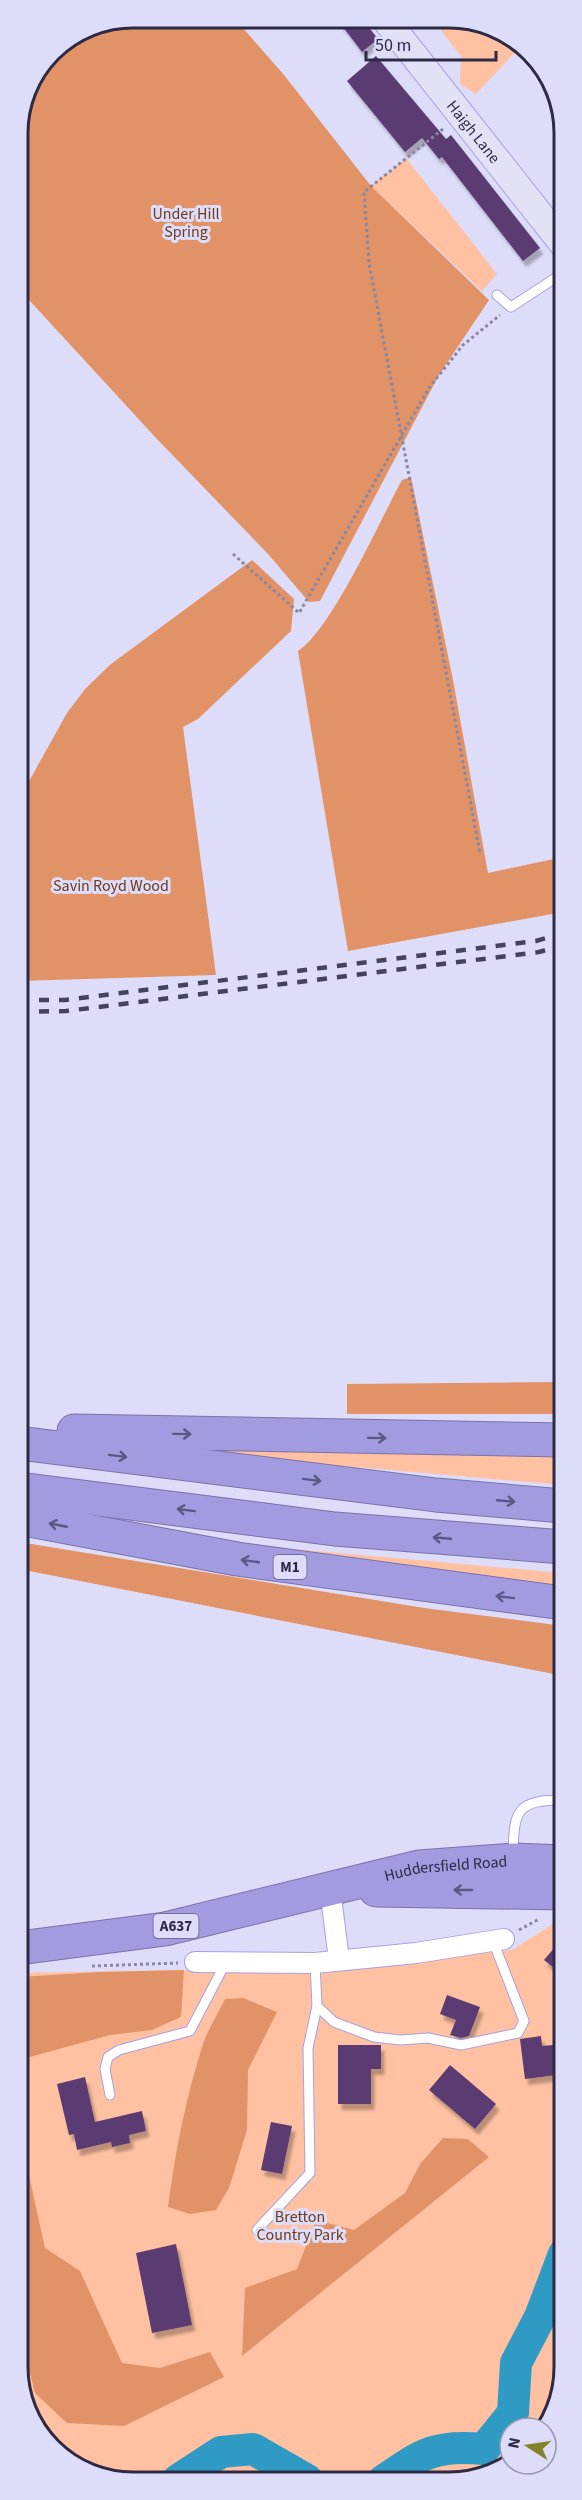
<svg xmlns="http://www.w3.org/2000/svg" width="582" height="2500" font-family="'Source Sans 3',sans-serif">
<defs>
<filter id="shadow"><feDropShadow dx="3.5" dy="6" stdDeviation="1.5" flood-color="#0004"/></filter>
</defs>
<rect width="100%" height="100%" fill="#deddf9"/>
<g fill="#ffc1a1">
<polygon points="433,20 471,20 519,48 476,94 460,84 461,56"/>
<polygon points="406,158 497,274 482,291 371,186"/>
<polygon points="195,1446 563,1457 563,1485 275,1460 192,1450"/>
<polygon points="238,1544 563,1573 563,1594"/>
<polygon points="564,1917 564,2374 541,2428 510,2428 510,2456 464,2481 111,2480 47,2443 19,2382 19,1973 184,1970 252,1973 512,1950"/>
</g>
<g fill="#e29267">
<polygon points="134,18 235,19 284,75 371,186 489,300 439,375 320,601 309,602 268,554 156,438 18,288 18,126 52,52 90,27"/>
<path d="M411,477L453,680L488,873L563,857V912L348,951L298,651C332,629 380,520 402,480Z"/>
<polygon points="252,560 294,599 291,631 198,719 183,727 216,975 19,981 18,801 67,713 86,688 111,664"/>
<polygon points="563,1382 563,1414 347,1414 347,1384"/>
<polygon points="19,1542 424,1608 564,1626 564,1676 19,1569"/>
<polygon points="184,1970 181,2017 152,2030 110,2035 19,2060 19,1977 99,1972"/>
<path d="M243,1998L277,2012L248,2070L247,2130L229,2188L216,2210L190,2214L168,2207C175,2152 186,2097 203,2044C208,2029 218,2014 225,1999Z"/>
<polygon points="19,2130 45,2248 80,2271 122,2363 160,2368 210,2352 224,2377 124,2426 67,2423 35,2393 19,2331"/>
<polygon points="443,2138 468,2139 489,2157 242,2356 245,2288 297,2269 316,2220 354,2230 405,2193 420,2164"/>
</g>
<g fill="none" stroke-linecap="round" stroke-linejoin="round">
<g stroke="#2f9bc5" stroke-width="32">
<polyline points="178,2480 221,2452 253,2449 307,2480"/>
<path d="M383,2481C422,2454 435,2444 484,2449L513,2413L516,2363L540,2317L564,2254"/>
</g>
</g>
<g fill="#5a3b72" filter="url(#shadow)">
<polygon points="337,19 363,20 378,39 362,52"/>
<polygon points="376,56 446,139 451,135 540,248 523,261 442,157 439,159 422,138 405,152 347,81"/>
<polygon points="555,1947 564,1954 564,1976 544,1960"/>
<polygon points="447,1995 480,2007 469,2036 461,2038 450,2035 456,2020 440,2014"/>
<polygon points="541,2036 542,2046 564,2044 564,2074 525,2079 520,2039"/>
<polygon points="338,2045 381,2045 381,2069 371,2069 371,2104 338,2104"/>
<polygon points="450,2065 496,2104 475,2129 429,2090"/>
<polygon points="85,2077 95,2122 142,2111 146,2131 129,2135 130,2143 112,2147 111,2142 77,2150 74,2134 69,2135 57,2084"/>
<polygon points="271,2122 292,2126 282,2174 261,2170"/>
<polygon points="176,2244 192,2325 152,2333 136,2253"/>
</g>
<g fill="none" stroke-linecap="round" stroke-linejoin="round">
<defs>
<g id="lane">
<polyline points="497,295 511,307 563,273"/>
<path d="M513,1855C514,1810 516,1800 564,1800"/>
<polyline points="315,1963 317,2006 334,2022 374,2037 400,2040 428,2038 461,2045 518,2033 524,2021 493,1941"/>
<polyline points="110,2095 105,2069 108,2057 119,2050 190,2031 226,1962"/>
<polyline points="257,2230 310,2173 308,2048 317,2006"/>
</g>
<g id="street">
<polyline points="330,1889 339,1960"/>
<polyline points="195,1962 315,1963 416,1953 504,1939"/>
</g>
<g id="secondary">
<path id="s1" d="M386,20L563,244"/>
</g>
<g id="highway">
<polyline points="74,1431 563,1440"/>
<polyline points="19,1443 436,1495 563,1506"/>
<polyline points="19,1489 335,1529 563,1547"/>
<polyline points="19,1518 237,1559 563,1603"/>
<polyline points="376,1890 564,1893"/>
<path id="s2" d="M19,1948L165,1929L419,1867L513,1860L564,1862"/>
</g>
</defs>
<use href="#lane" stroke="#a7a1e3" stroke-width="11"/>
<use href="#street" stroke="#a7a1e3" stroke-width="22"/>
<use href="#secondary" stroke="#a7a1e3" stroke-width="29"/>
<use href="#highway" stroke="#7973aa" stroke-width="35"/>
<g stroke="#8886a1" stroke-width="3" stroke-dasharray="3 3" stroke-linecap="butt">
<polyline points="443,129 364,192 369,263 480,853"/>
<polyline points="233,554 299,613 429,388 463,345 500,315"/>
<polyline points="519,1930 539,1919"/>
<polyline points="92,1966 178,1963"/>
</g>
<use href="#lane" stroke="#fff" stroke-width="9"/>
<use href="#street" stroke="#fff" stroke-width="20"/>
<use href="#secondary" stroke="#e3e1f6" stroke-width="27"/>
<use href="#highway" stroke="#a29be0" stroke-width="33"/>
<g stroke="#45425d" stroke-width="4.5" stroke-dasharray="10 10" stroke-linecap="butt">
<polyline points="19,1000 65,1000 536,941 563,933"/>
<polyline points="19,1012 66,1011 539,952 563,945"/>
</g>
</g>
<defs><path id="oneway-shaft" d="M-6 0H5M1.5-3L5.5 0L1.5 3" fill="none" stroke-width="1.6" stroke-linecap="round" stroke-linejoin="round" transform="scale(1.5)"/></defs>
<g stroke="#5c5783">
<use href="#oneway-shaft" transform="translate(182 1434) rotate(1)"/>
<use href="#oneway-shaft" transform="translate(377 1438) rotate(1)"/>
<use href="#oneway-shaft" transform="translate(118 1456) rotate(7)"/>
<use href="#oneway-shaft" transform="translate(312 1480) rotate(7)"/>
<use href="#oneway-shaft" transform="translate(506 1501) rotate(5)"/>
<use href="#oneway-shaft" transform="translate(186 1510) rotate(-173)"/>
<use href="#oneway-shaft" transform="translate(58 1525) rotate(-169)"/>
<use href="#oneway-shaft" transform="translate(442 1538) rotate(-175)"/>
<use href="#oneway-shaft" transform="translate(250 1561) rotate(-172)"/>
<use href="#oneway-shaft" transform="translate(505 1597) rotate(-173)"/>
<use href="#oneway-shaft" transform="translate(463 1890) rotate(-180)"/>
</g>
<g text-anchor="middle" stroke-width="6" stroke-linejoin="round" paint-order="stroke">
<g fill="#deddf9" stroke="#62607b" stroke-width="1.5">
<rect x="273.5" y="1555" width="33" height="24" rx="4.5"/>
<rect x="153.5" y="1914" width="45" height="24" rx="4.5"/>
</g>
<g font-size="15" font-weight="bold" fill="#2d2a45">
<text x="290" y="1572">M1</text>
<text x="176" y="1931">A637</text>
</g>
<g font-size="16" fill="#2d2a45" stroke="#deddf9">
<text dy="6" stroke="none"><textPath href="#s1" startOffset="142">Haigh Lane</textPath></text>
<text dy="6" stroke="none"><textPath href="#s2" startOffset="435">Huddersfield Road</textPath></text>
</g>
<g font-size="16" fill="#6e3a1b" stroke="#deddf9">
<text x="186" y="219">Under Hill<tspan x="186" dy="18">Spring</tspan></text>
<text x="111" y="891">Savin Royd Wood</text>
<text x="300" y="2222">Bretton<tspan x="300" dy="18">Country Park</tspan></text>
</g>
</g>
<path d="M0 0H582V2500H0ZM133 28H449A105 105 0 0 1 554 133V2367A105 105 0 0 1 449 2472H133A105 105 0 0 1 28 2367V133A105 105 0 0 1 133 28Z" fill="#deddf9" fill-rule="evenodd"/>
<path fill="none" stroke="#2d2a45" stroke-width="3" d="M133 28H449A105 105 0 0 1 554 133V2367A105 105 0 0 1 449 2472H133A105 105 0 0 1 28 2367V133A105 105 0 0 1 133 28Z"/>
<g transform="translate(528 2446) rotate(282)"><circle r="28" fill="#deddf9" stroke="#9795b1" stroke-width="1.5"/>
<path d="M0-4.5L10 22L0 15L-10 22Z" fill="#83812a"/>
<text y="-9" font-size="16" font-weight="bold" text-anchor="middle" fill="#2d2a45">N</text>
</g>
<path d="M366 51v9h130v-9" fill="none" stroke="#2d2a45" stroke-width="3"/>
<text x="375" y="51" font-size="18" fill="#2d2a45" stroke="#deddf9" stroke-width="4.5" paint-order="stroke">50 m</text>
</svg>
